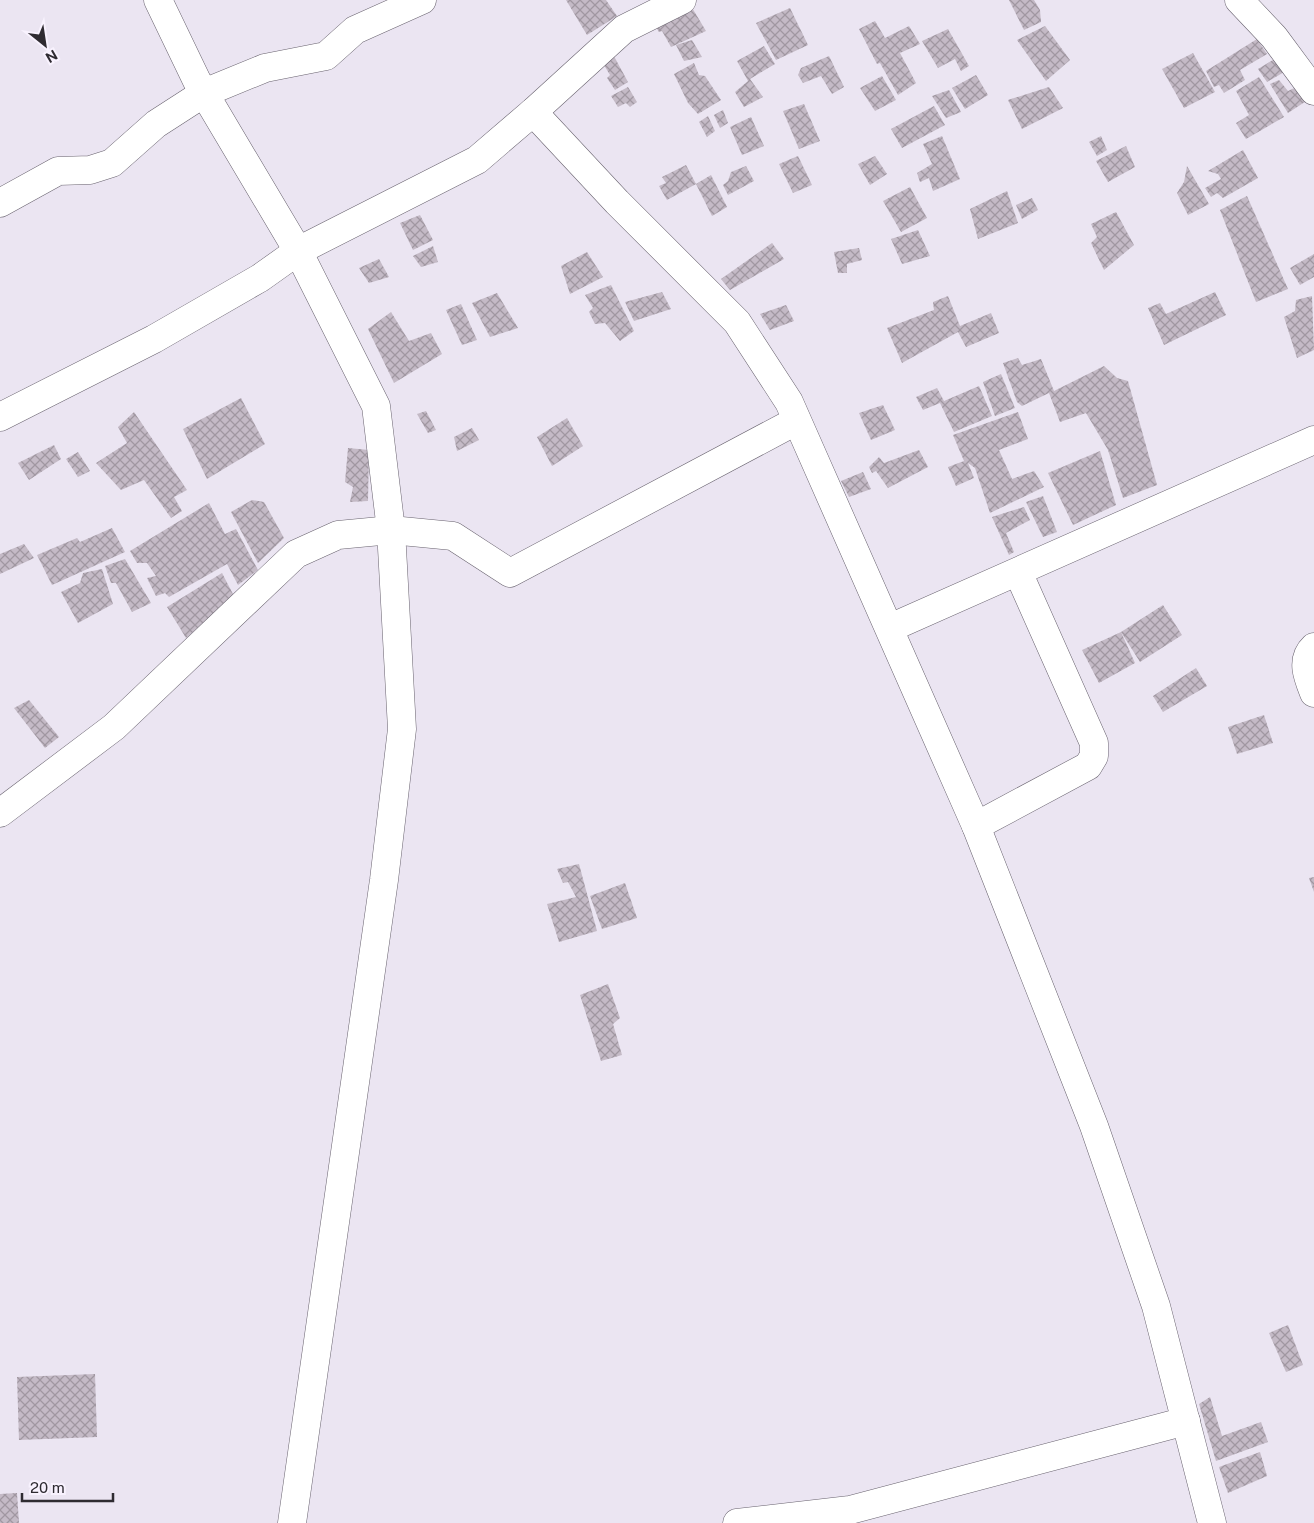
<svg xmlns="http://www.w3.org/2000/svg" width="1314" height="1523" font-family="'Public Sans',sans-serif">
<defs>
<pattern id="building-cross-hatch" width="8" height="8" patternUnits="userSpaceOnUse" patternTransform="scale(1.25)"><rect width="8" height="8" fill="#c4bac6"/><path d="M0 0l8 8M0 8l8-8" fill="none" stroke="#a097a1"/></pattern>
</defs>
<rect width="100%" height="100%" fill="#ebe5f2"/>
<g fill="url(#building-cross-hatch)">
<polygon points="566,0 606,0 617,16 587,35"/>
<polygon points="1009,0 1034,0 1040,10 1041,22 1024,30"/>
<polygon points="691,6 706,31 671,47 662,31 659,32 652,21"/>
<polygon points="790,8 808,45 776,60 756,23"/>
<polygon points="875,21 885,38 909,26 920,44 900,53 916,83 898,95 880,63 877,64 859,29"/>
<polygon points="1045,26 1070,60 1046,81 1017,40"/>
<polygon points="948,29 969,66 961,71 955,59 938,68 922,41"/>
<polygon points="1257,39 1267,54 1240,70 1245,80 1224,93 1219,85 1214,87 1206,71"/>
<polygon points="692,40 702,57 684,61 676,45"/>
<polygon points="764,46 775,64 750,79 763,97 744,107 735,92 748,81 737,61"/>
<polygon points="609,47 628,82 615,90 607,78 610,75 599,57"/>
<polygon points="1193,53 1215,92 1184,108 1162,69"/>
<polygon points="829,56 844,87 832,94 821,76 803,83 798,75 801,68"/>
<polygon points="1278,57 1286,71 1267,82 1258,69"/>
<polygon points="694,63 699,75 705,76 721,100 698,114 688,103 674,74"/>
<polygon points="976,75 988,95 965,109 952,88"/>
<polygon points="882,76 896,100 875,111 860,88"/>
<polygon points="1259,77 1284,117 1246,139 1236,123 1249,115 1236,91"/>
<polygon points="1279,80 1288,91 1305,83 1314,96 1288,113 1270,84"/>
<polygon points="628,87 637,102 630,107 626,103 618,107 611,96"/>
<polygon points="1049,87 1063,108 1022,129 1008,100"/>
<polygon points="949,90 961,112 946,118 932,96"/>
<polygon points="804,104 820,141 799,149 783,111"/>
<polygon points="934,106 945,125 902,148 891,129"/>
<polygon points="723,110 728,123 720,128 714,115"/>
<polygon points="708,116 715,131 707,137 699,122"/>
<polygon points="751,117 764,146 742,155 730,127"/>
<polygon points="942,136 960,179 933,191 929,178 920,182 917,173 932,164 923,144"/>
<polygon points="1101,136 1107,150 1097,156 1089,142"/>
<polygon points="1126,146 1135,167 1108,182 1096,161"/>
<polygon points="1243,150 1258,178 1223,198 1217,193 1211,197 1205,188 1221,179 1218,174 1208,171"/>
<polygon points="798,156 812,185 793,193 779,164"/>
<polygon points="875,156 887,174 870,185 858,164"/>
<polygon points="686,165 696,184 667,200 659,186 666,183 662,177"/>
<polygon points="746,166 754,181 728,195 723,185 728,181 731,172"/>
<polygon points="1187,166 1209,204 1188,215 1177,193 1184,182"/>
<polygon points="711,175 727,207 712,216 696,184"/>
<polygon points="910,187 927,218 901,232 883,201"/>
<polygon points="1007,191 1018,223 978,239 970,209"/>
<polygon points="1247,196 1288,289 1256,302 1220,210"/>
<polygon points="1032,198 1038,210 1022,219 1016,205"/>
<polygon points="1116,212 1134,245 1104,270 1091,243 1097,237 1091,224"/>
<polygon points="420,215 433,240 413,250 400,223"/>
<polygon points="918,230 930,256 902,264 891,239"/>
<polygon points="772,243 784,259 730,290 721,279"/>
<polygon points="433,246 438,262 421,267 413,256"/>
<polygon points="859,248 862,260 847,264 847,273 838,273 834,252"/>
<polygon points="587,252 603,277 570,294 561,266"/>
<polygon points="1314,254 1314,277 1300,285 1290,268"/>
<polygon points="379,259 389,277 369,283 359,268"/>
<polygon points="611,285 634,331 620,341 605,323 595,324 589,312 593,308 585,295"/>
<polygon points="662,292 671,309 634,321 625,302"/>
<polygon points="1215,292 1226,315 1164,345 1148,308 1160,303 1166,314"/>
<polygon points="497,293 518,328 490,337 472,303"/>
<polygon points="948,296 960,326 991,313 999,333 966,347 958,332 902,363 887,328 934,310 933,302"/>
<polygon points="1312,296 1314,350 1297,358 1284,317 1295,311 1296,300"/>
<polygon points="461,304 477,340 462,345 446,310"/>
<polygon points="786,305 794,321 770,330 760,314"/>
<polygon points="391,312 409,341 431,333 442,354 394,383 368,329"/>
<polygon points="1018,358 1022,365 1041,359 1054,391 1104,366 1117,378 1128,381 1157,485 1123,498 1108,450 1086,413 1060,422 1049,393 1022,406 1017,402 1003,363"/>
<polygon points="1001,374 1015,408 995,416 983,382"/>
<polygon points="979,386 992,416 954,432 940,403 923,410 916,397 937,388 944,401"/>
<polygon points="241,398 265,444 207,479 183,429"/>
<polygon points="883,405 895,430 871,440 859,413"/>
<polygon points="426,411 436,430 428,433 417,414"/>
<polygon points="134,412 187,490 174,497 182,511 171,518 144,480 121,490 96,463 127,443 118,427"/>
<polygon points="1018,412 1028,439 999,450 1012,479 1034,471 1044,487 990,513 975,468 968,463 974,478 956,486 948,467 964,461 953,435"/>
<polygon points="567,418 583,446 552,466 537,437"/>
<polygon points="472,428 479,440 457,451 454,437"/>
<polygon points="54,445 61,459 29,480 18,463"/>
<polygon points="348,448 369,450 368,501 350,502 353,487 345,482"/>
<polygon points="919,450 928,467 888,488 876,471 872,473 869,467 879,457 884,463"/>
<polygon points="1100,451 1116,505 1073,525 1048,473"/>
<polygon points="78,452 90,471 78,477 66,459"/>
<polygon points="863,472 871,489 849,497 841,481"/>
<polygon points="1043,496 1057,532 1043,537 1026,502"/>
<polygon points="252,500 264,502 284,538 258,563 231,512"/>
<polygon points="209,503 225,534 236,529 258,570 238,585 227,564 169,597 165,593 156,596 147,578 156,576 147,563 137,563 130,551"/>
<polygon points="1024,507 1030,520 1006,533 1014,552 1009,555 992,517"/>
<polygon points="112,528 125,552 52,585 37,555 77,538 80,542"/>
<polygon points="24,544 34,558 0,574 0,554"/>
<polygon points="125,559 151,603 132,612 116,583 111,583 105,566"/>
<polygon points="102,569 113,604 78,623 61,592 80,583 83,573"/>
<polygon points="222,573 234,596 186,638 167,607"/>
<polygon points="1163,605 1182,635 1140,662 1121,632 1135,663 1099,683 1082,650 1121,632"/>
<polygon points="1196,668 1207,686 1163,712 1153,696"/>
<polygon points="29,700 59,737 45,748 14,708"/>
<polygon points="1264,715 1273,743 1237,754 1228,727"/>
<polygon points="579,864 597,931 559,942 547,904 576,897 568,882 563,883 557,869"/>
<polygon points="1314,877 1314,892 1309,878"/>
<polygon points="625,883 637,918 602,929 590,896"/>
<polygon points="608,984 620,1018 613,1024 622,1055 601,1061 580,995"/>
<polygon points="1288,1325 1303,1365 1286,1372 1269,1333"/>
<polygon points="95,1374 97,1437 19,1440 17,1377"/>
<polygon points="1210,1397 1222,1436 1261,1422 1268,1442 1216,1461 1199,1404"/>
<polygon points="1260,1452 1267,1476 1228,1493 1219,1467"/>
<polygon points="17,1493 19,1523 0,1523 0,1494"/>
</g>
<g fill="none" stroke-linecap="round" stroke-linejoin="round">
<defs>
<g id="street">
<polyline points="158,0 197,81 298,251 376,406 391,530 402,729 384,880 292,1523"/>
<polyline points="1239,0 1274,37 1314,91"/>
<polyline points="533,112 617,202 737,322 789,402 976,826 1094,1126 1156,1306 1212,1523"/>
<polyline points="0,203 58,171 90,170 112,163 156,124 204,93 265,68 326,56 355,30 422,0"/>
<polyline points="0,417 154,339 260,278 298,251 477,160 533,112 624,29 682,0"/>
<polyline points="890,628 1314,440"/>
<path d="M1314,647C1300,660 1308,678 1314,693"/>
<polyline points="0,813 114,727 296,554 338,535 391,530 453,536 510,573 796,421"/>
<polyline points="976,826 1088,766 1094,756 1094,743 1018,572"/>
<polyline points="737,1523 850,1510 1186,1421"/>
</g>
</defs>
<use href="#street" stroke="#68626e" stroke-width="29"/>
<use href="#street" stroke="#fff" stroke-width="28"/>
</g>
<g transform="translate(45 45) rotate(150)" stroke="#f8f2fe" stroke-width="4" paint-order="stroke">
<path d="M0-4L9 19L0 12L-9 19Z" fill="#2e2b31"/>
<text y="-8" font-size="14" font-weight="bold" text-anchor="middle" fill="#2e2b31">N</text>
</g>
<path d="M22 1493v8h91v-8" fill="none" stroke="#2e2b31" stroke-width="2.5"/>
<text x="30" y="1493" font-size="15" fill="#2e2b31" stroke="#f8f2fe" stroke-width="4" paint-order="stroke">20 m</text>
</svg>
